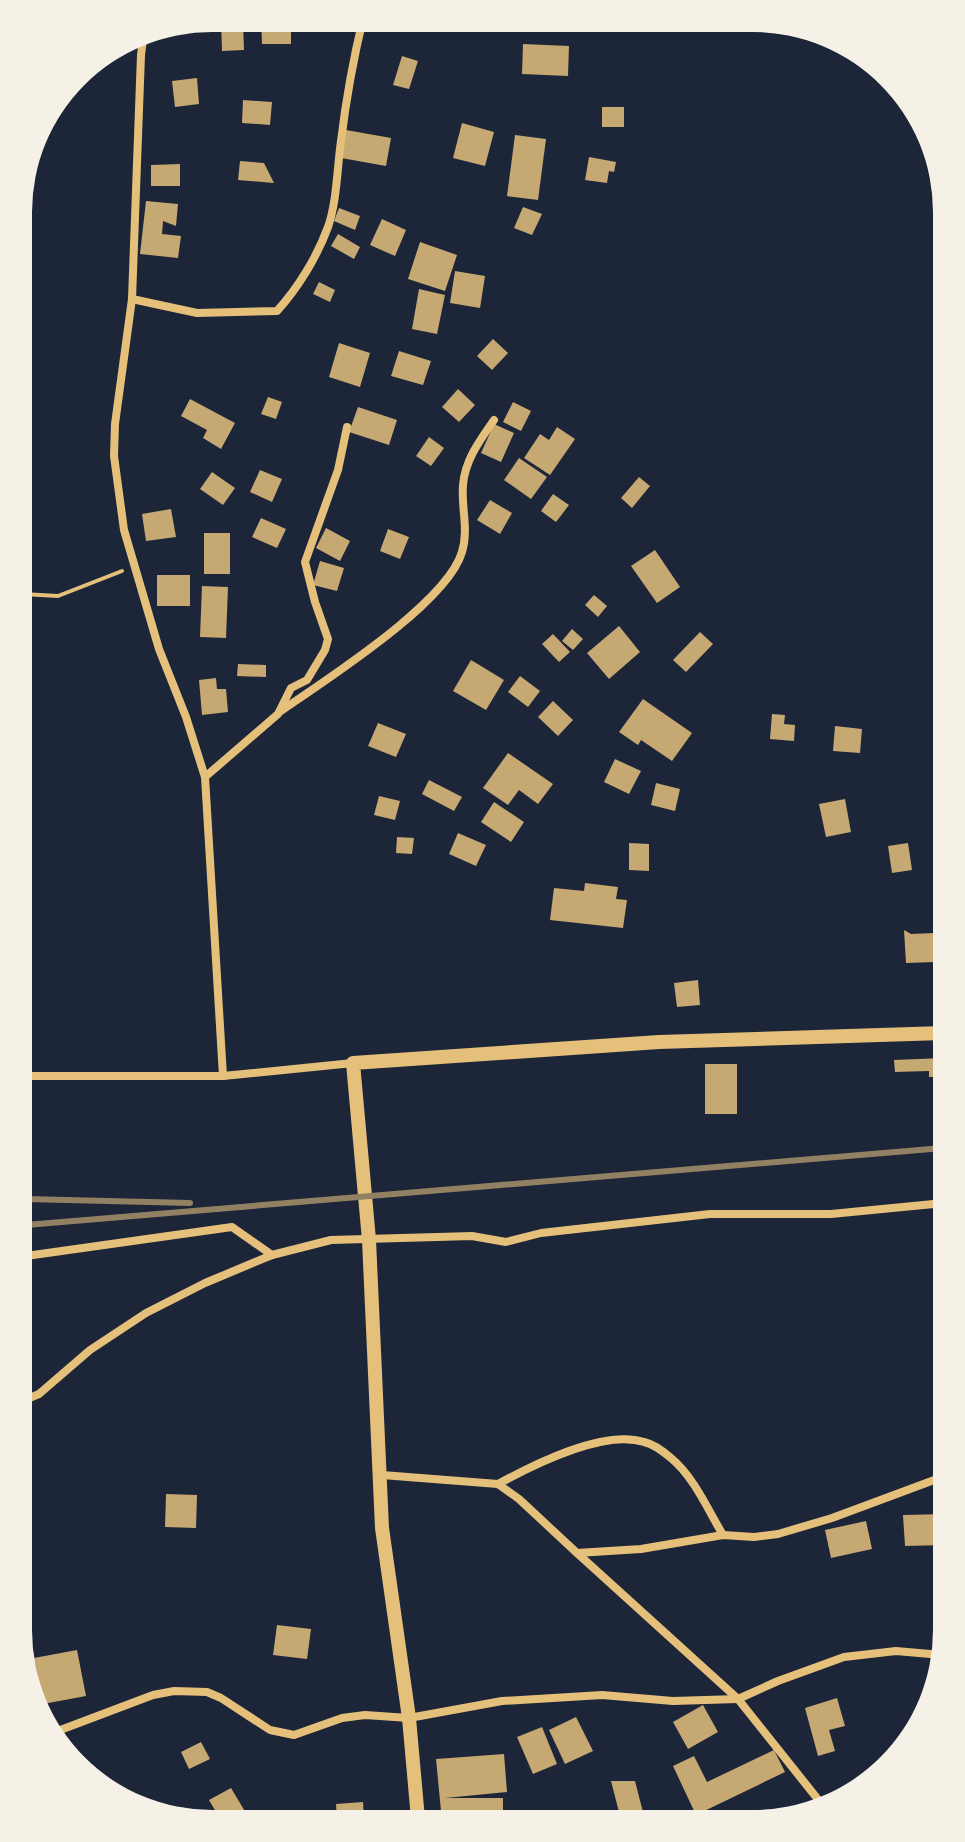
<svg xmlns="http://www.w3.org/2000/svg" width="965" height="1842" font-family="Barlow,sans-serif">
<rect width="100%" height="100%" fill="#14213d"/>
<polygon fill="#1d2539" points="212,18 790,22 881,67 937,150 947,1643 907,1748 815,1814 186,1822 85,1776 28,1692 20,187 38,126 84,67 138,33"/>
<g fill="#c6a872">
<polygon points="261,18 291,18 291,44 262,44"/>
<polygon points="221,21 243,21 244,50 222,51"/>
<polygon points="523,44 569,46 568,76 522,74"/>
<polygon points="402,56 418,61 409,89 393,85"/>
<polygon points="197,78 199,104 175,107 172,81"/>
<polygon points="243,100 272,102 270,125 242,123"/>
<rect x="602" y="107" width="22" height="20"/>
<polygon points="462,123 494,132 485,166 453,158"/>
<polygon points="346,130 391,138 386,166 341,158"/>
<polygon points="515,135 546,139 538,200 507,196"/>
<polygon points="589,157 616,162 614,172 609,171 607,183 585,180"/>
<polygon points="240,161 264,163 274,183 238,180"/>
<polygon points="180,164 180,186 151,186 151,165"/>
<polygon points="146,201 178,204 176,226 163,221 162,234 181,236 178,258 140,254"/>
<polygon points="523,207 542,214 532,235 514,228"/>
<polygon points="339,208 360,216 355,230 334,221"/>
<polygon points="382,219 406,230 395,256 370,245"/>
<polygon points="338,234 360,247 354,259 331,246"/>
<polygon points="420,242 457,255 445,291 408,279"/>
<polygon points="455,271 485,276 480,308 450,303"/>
<polygon points="319,282 335,290 330,302 313,294"/>
<polygon points="419,289 445,295 437,334 412,329"/>
<polygon points="493,339 508,353 492,370 477,356"/>
<polygon points="339,343 370,353 360,387 329,377"/>
<polygon points="399,351 431,361 423,385 391,376"/>
<polygon points="458,389 475,405 459,422 442,407"/>
<polygon points="268,397 282,402 276,419 261,414"/>
<polygon points="190,399 235,423 221,449 203,438 207,430 181,416"/>
<polygon points="513,402 531,411 521,431 503,422"/>
<polygon points="358,407 397,420 389,445 349,432"/>
<polygon points="494,424 514,433 501,462 481,453"/>
<polygon points="557,427 575,439 550,475 524,458 540,434 549,440"/>
<polygon points="429,437 444,448 431,466 416,456"/>
<polygon points="519,458 547,477 531,499 504,480"/>
<polygon points="260,470 282,479 272,502 250,492"/>
<polygon points="212,472 235,488 223,505 200,489"/>
<polygon points="639,477 650,486 632,508 621,498"/>
<polygon points="553,494 569,505 556,522 541,511"/>
<polygon points="490,500 512,513 500,534 477,520"/>
<polygon points="171,509 176,537 146,541 142,514"/>
<polygon points="261,518 286,529 277,548 252,537"/>
<polygon points="326,528 350,541 340,561 316,548"/>
<polygon points="388,529 409,537 400,559 380,551"/>
<rect x="204" y="533" width="26" height="41"/>
<polygon points="655,550 680,587 657,603 631,566"/>
<polygon points="320,561 344,568 337,591 313,585"/>
<rect x="157" y="575" width="33" height="31"/>
<polygon points="202,586 228,587 226,638 200,637"/>
<polygon points="594,595 607,606 598,617 585,605"/>
<polygon points="619,626 640,652 609,679 587,653"/>
<polygon points="572,629 583,639 573,650 562,641"/>
<polygon points="700,632 713,644 686,672 673,660"/>
<polygon points="553,634 570,652 559,662 542,644"/>
<polygon points="471,660 504,680 486,710 453,691"/>
<polygon points="238,664 266,665 266,677 237,676"/>
<polygon points="520,676 540,691 528,707 508,692"/>
<polygon points="216,678 217,689 226,689 228,712 202,715 199,680"/>
<polygon points="643,699 692,733 672,761 641,740 638,745 619,732"/>
<polygon points="553,701 573,720 558,736 538,717"/>
<polygon points="772,714 785,715 784,724 795,725 794,741 770,739"/>
<polygon points="378,723 406,734 396,757 368,746"/>
<polygon points="835,726 862,729 860,753 833,751"/>
<polygon points="508,753 553,784 538,804 519,790 508,805 483,788"/>
<polygon points="615,759 641,771 629,794 604,782"/>
<polygon points="429,780 462,797 454,811 422,794"/>
<polygon points="656,783 680,789 675,811 651,805"/>
<polygon points="379,796 400,801 395,820 374,815"/>
<polygon points="845,799 851,832 826,837 819,804"/>
<polygon points="494,802 524,822 511,842 481,822"/>
<polygon points="458,833 486,845 476,866 449,854"/>
<polygon points="397,837 414,838 412,854 396,853"/>
<polygon points="629,843 649,844 649,871 629,870"/>
<polygon points="908,843 912,870 892,873 888,846"/>
<polygon points="585,883 618,887 616,899 627,900 623,928 550,920 554,888 584,891"/>
<polygon points="904,930 911,934 934,933 935,962 906,963"/>
<polygon points="698,980 700,1005 677,1007 674,983"/>
<polygon points="943,1058 943,1077 929,1077 929,1071 895,1072 894,1060"/>
<rect x="705" y="1064" width="32" height="50"/>
<polygon points="166,1494 197,1495 196,1528 165,1527"/>
<polygon points="946,1514 946,1545 905,1546 903,1515"/>
<polygon points="866,1521 872,1549 831,1558 825,1530"/>
<polygon points="277,1625 311,1629 307,1659 273,1655"/>
<polygon points="77,1650 86,1696 43,1704 34,1658"/>
<polygon points="837,1698 845,1726 829,1730 835,1751 818,1756 805,1708"/>
<polygon points="703,1705 718,1732 688,1749 673,1722"/>
<polygon points="576,1717 593,1751 565,1764 549,1730"/>
<polygon points="542,1727 557,1764 533,1774 517,1737"/>
<polygon points="201,1742 210,1759 189,1769 181,1752"/>
<polygon points="774,1750 785,1772 696,1815 673,1766 694,1756 707,1782"/>
<polygon points="504,1754 507,1792 445,1798 503,1798 503,1818 466,1819 466,1811 441,1811 436,1759"/>
<polygon points="611,1781 635,1781 644,1816 620,1816"/>
<polygon points="231,1788 246,1813 231,1822 222,1822 209,1800"/>
<polygon points="363,1802 364,1820 337,1820 336,1804"/>
</g>
<g fill="none" stroke-linecap="round" stroke-linejoin="round">
<polyline stroke="#e5c07b" stroke-width="4" points="22,594 58,596 122,571"/>
<g stroke="#e5c07b" stroke-width="8">
<polyline points="144,31 141,55 132,299 115,424 114,456 124,530 159,649 186,717 205,777"/>
<path d="M132,299L197,313L277,311C298,288 317,257 328,227C337,201 337,169 341,141C346,100 353,60 363,19"/>
<path d="M281,711C327,679 447,603 462,552C469,529 461,508 463,485C465,460 480,440 494,420"/>
<polyline points="25,1076 223,1076 353,1063"/>
<polyline points="223,1076 205,777 278,714 291,688 307,680 325,650 328,639 315,602 305,562 338,470 347,427"/>
<polyline points="26,1256 232,1227 272,1255"/>
<polyline points="27,1399 39,1394 90,1350 146,1313 205,1283 272,1255 331,1240 472,1236 506,1242 541,1233 710,1214 831,1214 944,1203"/>
<polyline points="382,1475 498,1484 519,1499 577,1553 641,1549 723,1535 754,1537 778,1534 832,1518 945,1476"/>
<path d="M498,1484C533,1465 603,1429 644,1442C653,1444 664,1452 671,1458C694,1477 708,1510 723,1535"/>
<polyline points="577,1553 738,1699 824,1807"/>
<polyline points="55,1732 153,1695 174,1691 207,1692 221,1698 270,1730 294,1735 342,1718 365,1715 409,1718 502,1701 602,1695 673,1701 738,1699 778,1681 844,1657 896,1651 942,1655"/>
</g>
<polyline stroke="#e5c07b" stroke-width="14" points="418,1819 409,1718 382,1528 369,1240 353,1063 659,1042 943,1033"/>
<g stroke="#918062" stroke-width="6">
<polyline points="25,1199 190,1203"/>
<polyline points="26,1225 943,1148"/>
</g>
</g>
<path d="M0 0H965V1842H0ZM212 32H753A180 180 0 0 1 933 212V1630A180 180 0 0 1 753 1810H212A180 180 0 0 1 32 1630V212A180 180 0 0 1 212 32Z" fill="#f6f1e7" fill-rule="evenodd"/>
</svg>
